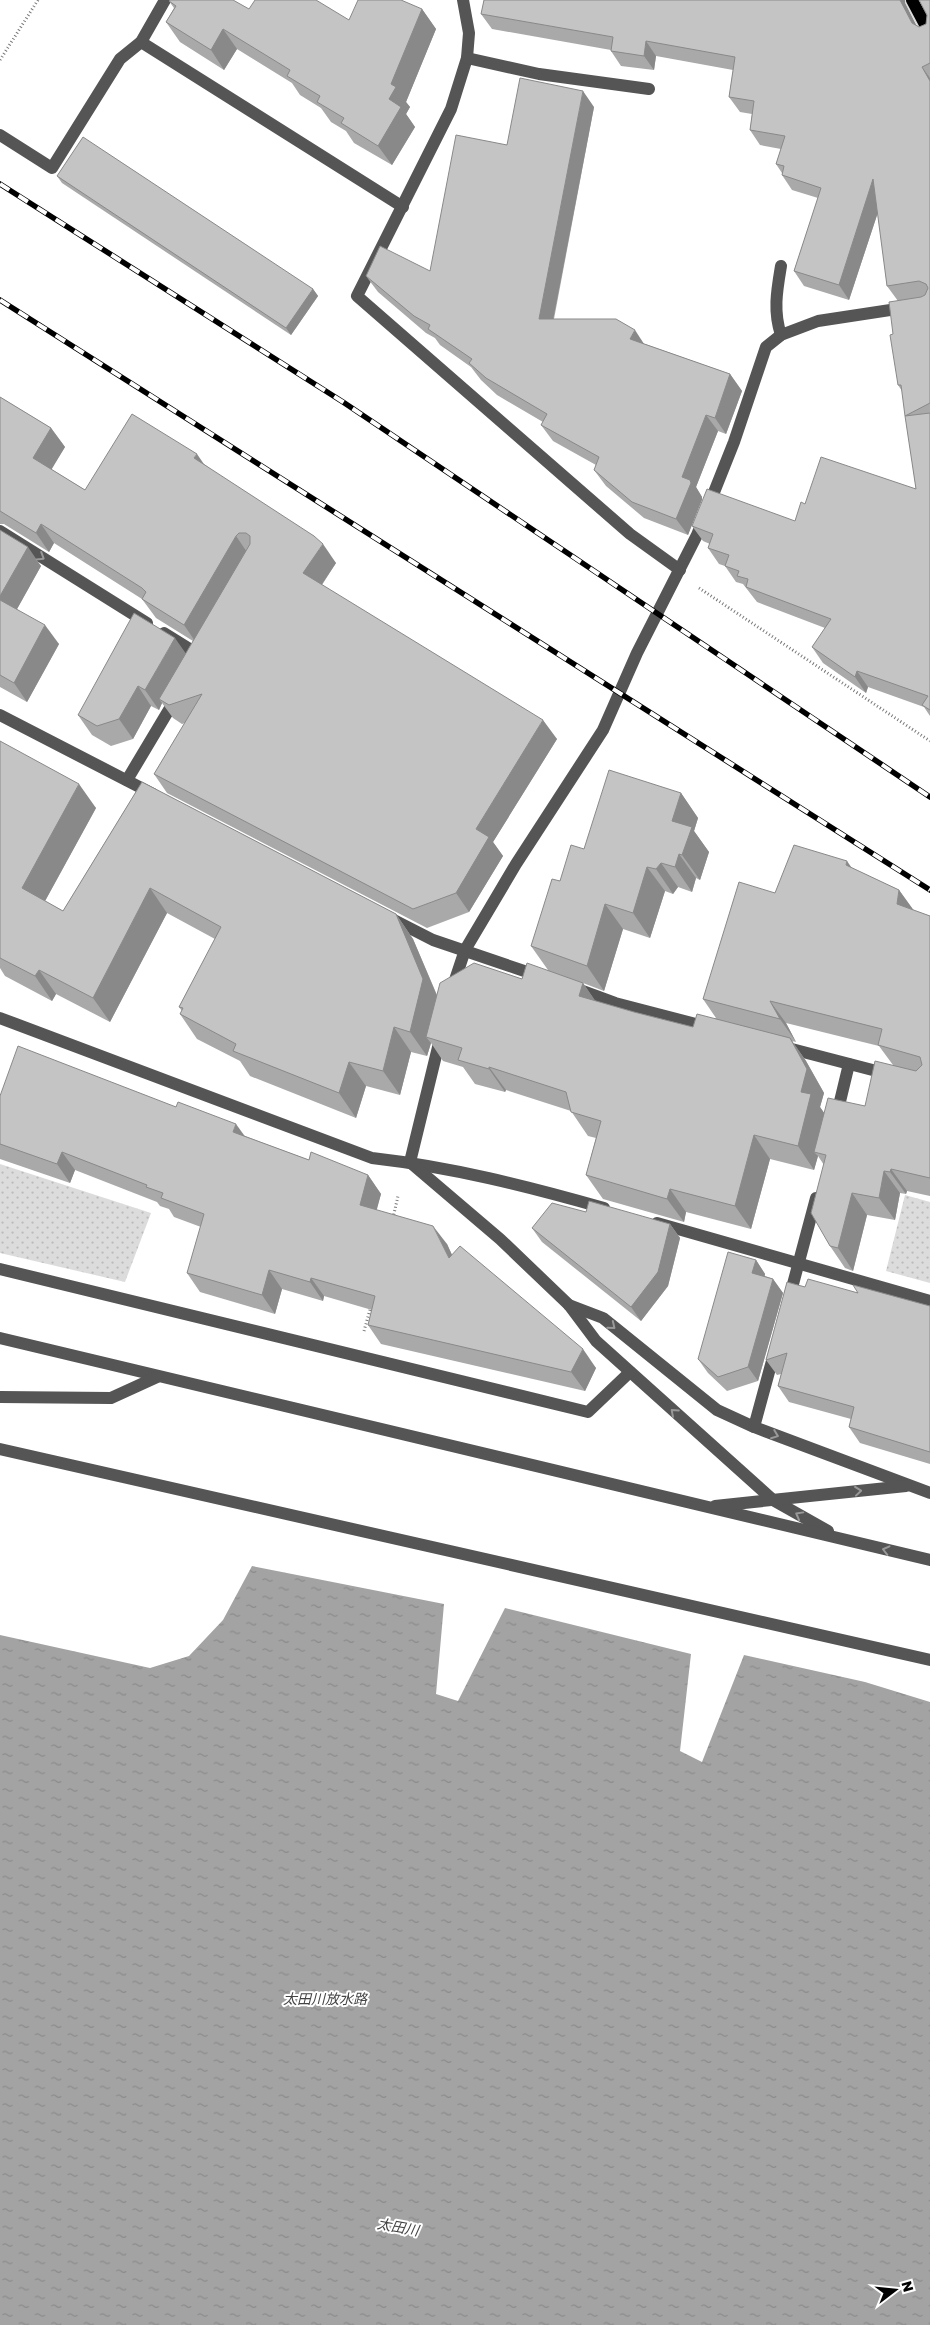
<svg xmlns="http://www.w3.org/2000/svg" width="930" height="2325" font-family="'Golos Text','Noto Sans JP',sans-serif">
<defs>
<pattern id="park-dots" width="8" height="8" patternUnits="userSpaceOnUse" patternTransform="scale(1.25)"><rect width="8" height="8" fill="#dcdcdc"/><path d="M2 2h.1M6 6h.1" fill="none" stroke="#bbb" stroke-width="1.8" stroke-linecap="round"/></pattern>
<pattern id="water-ripples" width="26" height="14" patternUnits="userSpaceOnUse" patternTransform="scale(1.25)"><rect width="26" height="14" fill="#a3a3a3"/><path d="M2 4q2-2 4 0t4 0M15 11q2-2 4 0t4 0" fill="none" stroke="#8b8b8b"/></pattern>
</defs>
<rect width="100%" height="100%" fill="#fff"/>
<g fill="url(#park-dots)">
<polygon points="0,1164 151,1213 125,1282 0,1253"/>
<polygon points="905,1195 930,1202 930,1283 886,1271"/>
</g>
<polygon fill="url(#water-ripples)" points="252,1566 444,1604 436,1694 458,1701 505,1608 691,1654 680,1751 702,1762 744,1655 865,1682 930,1702 930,2325 0,2325 0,1635 150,1668 189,1656 223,1620"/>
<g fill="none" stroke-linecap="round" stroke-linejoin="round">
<defs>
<polyline id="major" points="912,0 930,34"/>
</defs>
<use href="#major" stroke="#dbdbdb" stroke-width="15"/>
<g stroke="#777" stroke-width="3" stroke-dasharray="1 2.5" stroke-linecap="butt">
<polyline points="0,60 38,0"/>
<polyline points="699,588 930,741"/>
<polyline points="393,1218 398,1196"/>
<polyline points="364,1331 371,1306"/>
</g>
<g stroke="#555" stroke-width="12">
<polyline points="463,0 469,33 467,58 451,109 357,296 630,534 680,570"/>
<polyline points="141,42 403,207"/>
<polyline points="467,58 539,74 649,89"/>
<polyline points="0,135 52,168 120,59 141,42 165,0"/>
<path d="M781,266C777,290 773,311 781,335"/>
<polyline points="0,531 147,623"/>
<polyline points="164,633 201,656"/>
<polyline points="0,715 153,794"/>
<polyline points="127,780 176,698"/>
<polyline points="388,917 433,940 539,976"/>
<polyline points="452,989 465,950 516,864 603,730 637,653 697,535 734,442 766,347 781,335 818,321 930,304"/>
<polyline points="577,989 615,1003 711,1028"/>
<path d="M0,1018L372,1158C451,1167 527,1186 604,1208"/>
<polyline points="784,1047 888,1074"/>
<polyline points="836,1118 849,1064"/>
<polyline points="410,1162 441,1035"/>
<polyline points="412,1164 500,1239 569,1305 596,1341 773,1500 828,1531"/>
<polyline points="657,1223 930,1301"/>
<polyline points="0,1269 588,1412 630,1372"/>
<polyline points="789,1299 816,1198"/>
<polyline points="569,1305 603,1318 717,1410 754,1427 930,1493"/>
<polyline points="0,1338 930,1560"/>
<polyline points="0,1397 111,1398 157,1377"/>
<polyline points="754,1427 775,1350"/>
<polyline points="0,1449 930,1660"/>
<polyline points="715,1506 906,1486"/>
</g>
<use href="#major" stroke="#000" stroke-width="12"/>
<defs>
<g id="rail">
<polyline points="0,184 343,402 930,797"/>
<polyline points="0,300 930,890"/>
</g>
</defs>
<use href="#rail" stroke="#000" stroke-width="5.5"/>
<use href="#rail" stroke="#fff" stroke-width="4" stroke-dasharray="11" stroke-linecap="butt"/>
</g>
<g fill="#a9a9a9" fill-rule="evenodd">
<polygon points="484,0 905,0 905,3 916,26 919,27 926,24 930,0 930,716 924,707 868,687 866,693 823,663 812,647 825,628 757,602 743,584 736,582 725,566 719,564 708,548 710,544 703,541 692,526 795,521 805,504 916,489 902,391 898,385 893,334 898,301 887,286 878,212 849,300 804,286 794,271 818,198 792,190 782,175 782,173 776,164 781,149 760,145 750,130 752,114 740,112 729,97 733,70 656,56 654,70 621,66 611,51 611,50 492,29 481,14"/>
<polygon points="169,1 349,20 422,9 436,29 406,102 410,107 406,114 415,127 392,165 354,143 346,131 331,122 321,108 300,95 292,83 237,49 224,70 180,42 166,22 174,8"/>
<polygon points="594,107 554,319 645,344 730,374 742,391 726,434 718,431 696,487 702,497 688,535 644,518 606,486 594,470 596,465 553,441 541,425 543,422 497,395 481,380 471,367 440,345 435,338 426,333 378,292 366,276 430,271 507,145"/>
<polygon points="57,176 313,289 318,296 291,335 62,183"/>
<polygon points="0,397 51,428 65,447 51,469 85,490 204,464 336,563 322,585 557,739 493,842 503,856 469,912 427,928 167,793 154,774 185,723 182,724 173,718 162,703 159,710 151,706 133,739 111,746 92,735 78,715 186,654 193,641 156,618 142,599 54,543 49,552 4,524 0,524"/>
<polygon points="0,530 41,566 17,609 59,644 27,702 0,687"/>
<path d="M0,741L96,808L45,901L63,911L142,782L396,914L413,939L437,995L522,979L548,970L531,946L560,881L584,849L681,793L698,818L694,831L709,852L700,880L696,878L692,892L678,887L673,894L665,891L650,938L623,929L604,991L583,983L595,1001L634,1012L693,1027L716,1018L703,999L775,893L852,868L899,890L913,910L930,916V1196L907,1191L906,1194L900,1193L895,1220L867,1215L853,1271L845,1268L830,1246L824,1165L818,1156L814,1170L770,1159L751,1229L686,1212L684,1222L603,1199L586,1175L596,1138L588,1136L571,1111L506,1090L505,1092L475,1084L463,1067L443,1061L431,1043L427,1056L411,1052L400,1095L366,1086L356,1118L250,1076L240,1061L197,1039L180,1014L182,1011L179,1007L215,939L167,913L110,1022L56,994L52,1001L5,976L0,968ZM786,1023L879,1046L893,1065L865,1106L824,1113L820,1107L824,1093L806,1061L792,1041L796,1042Z"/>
<polygon points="0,1096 245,1136 309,1160 368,1175 381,1194 376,1210 447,1244 452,1255 596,1368 585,1391 381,1344 368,1325 372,1310 324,1296 323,1301 282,1289 275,1314 200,1292 187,1273 201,1227 174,1217 169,1209 160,1206 157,1202 75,1170 70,1183 0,1159"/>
<polygon points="670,1224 680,1238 668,1286 641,1321 542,1242 532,1228"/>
<polygon points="756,1260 765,1274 765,1276 773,1279 783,1293 758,1381 727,1391 708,1373 698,1359"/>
<polygon points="805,1287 858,1293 930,1306 930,1464 860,1443 849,1427 851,1419 789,1402 778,1386 781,1374 777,1375 766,1360"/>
</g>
<g fill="#898989">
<polygon points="900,0 905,0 905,3 923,38 912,23"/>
<polygon points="422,9 436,29 406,102 410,107 406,114 415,127 392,165 378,146 389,99 391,84"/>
<polygon points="223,29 237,49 224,70 211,50"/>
<polygon points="646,41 656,56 654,70 644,56"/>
<polygon points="922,67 930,78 930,81"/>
<polygon points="583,91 594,107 550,336 539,319"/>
<polygon points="873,179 884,194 849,300 839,285"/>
<polygon points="313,289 318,296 291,335 286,328"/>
<polygon points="635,330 646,347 630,339"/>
<polygon points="730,374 742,391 726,434 715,418"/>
<polygon points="706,415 718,431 696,487 702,497 702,500 688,535 676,519 682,477"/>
<polygon points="51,428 65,447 47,477 33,458"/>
<polygon points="197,454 210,473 194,458"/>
<polygon points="41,524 54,543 49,552 36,533"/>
<polygon points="236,536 249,555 197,644 184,625"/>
<polygon points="323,544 336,563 316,593 303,573"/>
<polygon points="28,547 41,566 12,618 0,602 0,596"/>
<polygon points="45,625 59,644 27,702 14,683"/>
<polygon points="175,638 189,658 159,699 162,703 159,710 145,690"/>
<polygon points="857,671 868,687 866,693 855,677"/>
<polygon points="138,686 151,706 133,739 119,719"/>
<polygon points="543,720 557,739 493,842 503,856 469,912 456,893 476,829"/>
<polygon points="79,784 96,808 39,912 22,888"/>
<polygon points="681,793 698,818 694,831 709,852 700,880 682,855 672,821"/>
<polygon points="679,854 696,878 692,892 675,867"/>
<polygon points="847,861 862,883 846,865"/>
<polygon points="661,863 678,887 673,894 656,869"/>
<polygon points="647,867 665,891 650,938 633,913"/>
<polygon points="150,888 167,913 110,1022 93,998"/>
<polygon points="899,890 915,912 897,904"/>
<polygon points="605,904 623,929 604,991 587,966"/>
<polygon points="396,914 413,939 440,1003 426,1037 431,1043 427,1056 410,1032"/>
<polygon points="39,970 56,994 52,1001 35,976"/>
<polygon points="583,983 599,1006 579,996"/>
<polygon points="770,1001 786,1023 796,1042 780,1019"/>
<polygon points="394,1027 411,1052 400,1095 383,1071"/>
<polygon points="790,1038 806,1061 824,1093 820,1107 827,1117 814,1152 818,1156 814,1170 798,1146 801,1092"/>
<polygon points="349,1062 366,1086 356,1118 339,1093"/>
<polygon points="489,1067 506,1090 505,1092 489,1069"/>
<polygon points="236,1124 249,1142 233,1132"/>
<polygon points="754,1135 770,1159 751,1229 735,1206"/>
<polygon points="62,1152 75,1170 70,1183 57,1164"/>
<polygon points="891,1169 907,1191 906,1194 890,1172"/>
<polygon points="884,1171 900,1193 895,1220 879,1198"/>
<polygon points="368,1175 381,1194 373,1224 360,1205"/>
<polygon points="670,1189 686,1212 684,1222 667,1199"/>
<polygon points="852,1193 867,1215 853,1271 838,1248"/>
<polygon points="670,1224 680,1238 668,1286 641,1321 631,1307"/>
<polygon points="433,1226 447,1244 462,1277 449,1258"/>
<polygon points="756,1260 765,1274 762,1287 752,1273"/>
<polygon points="269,1270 282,1289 275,1314 262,1295"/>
<polygon points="311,1278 324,1296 323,1301 310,1282"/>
<polygon points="773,1279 783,1293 758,1381 748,1367"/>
<polygon points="583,1349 596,1368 585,1391 571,1372"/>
</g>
<g fill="#c4c4c4" stroke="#898989">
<polygon points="170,0 233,0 249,9 255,0 316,0 349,20 358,0 401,0 422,9 391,84 396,87 389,99 401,107 378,146 341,123 344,118 317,102 320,96 287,76 290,70 223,29 211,50 166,22 176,6 169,1"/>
<polygon points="484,0 900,0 912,23 919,27 926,24 927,15 919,0 930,0 930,63 922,67 930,81 930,403 905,416 901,385 898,385 890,335 893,334 889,302 921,297 925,295 928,288 926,284 919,281 887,286 873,179 839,285 794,271 821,188 782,175 784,166 776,164 785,136 750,130 754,101 729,97 735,57 646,41 644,56 611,51 613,37 481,14"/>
<polygon points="520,78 583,91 539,319 616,319 635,330 630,339 730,374 715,418 706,415 682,477 690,480 691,483 676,519 632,502 594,470 599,457 541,425 547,414 486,378 469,363 472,359 428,329 430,325 414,316 366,276 380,246 430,271 456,135 507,145"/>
<polygon points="83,137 313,289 286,328 57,176"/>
<polygon points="0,397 51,428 33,458 85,490 132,414 197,454 194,458 314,536 323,544 303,573 543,720 476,829 489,837 456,893 413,909 154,774 202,694 169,705 159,699 250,544 250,536 246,533 239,533 236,536 184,625 142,599 146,592 142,588 41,524 36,533 0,511"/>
<polygon points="930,413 930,710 922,705 928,696 857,671 855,677 812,647 831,619 746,587 748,579 737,576 739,571 725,566 729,555 708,548 713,534 692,526 707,489 795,521 801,502 805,504 821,457 916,489 905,416"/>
<polygon points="0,530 28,547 0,596"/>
<polygon points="0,600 45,625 14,683 0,675"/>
<polygon points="134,613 175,638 145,690 138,686 119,719 97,726 78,715"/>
<polygon points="0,741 79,784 22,888 63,911 142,782 396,914 423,979 410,1032 394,1027 383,1071 349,1062 339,1093 233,1051 236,1044 180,1014 183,1008 179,1007 221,927 150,888 93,998 39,970 35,976 0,958"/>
<polygon points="609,770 681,793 672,821 692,827 682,855 679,854 675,867 661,863 656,869 647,867 633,913 605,904 587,966 531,946 552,879 560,881 571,845 584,849"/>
<polygon points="794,845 847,861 846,865 899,890 897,904 930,916 930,1178 891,1169 890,1172 884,1171 879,1198 852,1193 838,1248 830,1246 811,1213 826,1155 814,1152 828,1098 865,1106 875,1061 916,1071 922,1065 920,1057 878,1045 882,1029 770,1001 780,1019 703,999 739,882 775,893"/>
<polygon points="474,963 522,979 527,963 583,983 579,996 634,1012 693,1027 697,1014 790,1038 807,1069 801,1092 811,1094 798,1146 754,1135 735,1206 670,1189 667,1199 586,1175 601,1121 571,1112 566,1092 489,1067 489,1069 458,1060 462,1048 426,1037 440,983"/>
<polygon points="18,1046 176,1107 178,1102 236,1124 233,1132 309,1160 311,1152 368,1175 360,1205 433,1226 449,1258 460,1246 583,1349 571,1372 368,1325 375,1296 311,1278 310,1282 269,1270 262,1295 187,1273 204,1214 161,1198 163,1193 146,1187 147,1185 62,1152 57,1164 0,1144 0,1096"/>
<polygon points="589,1201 670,1224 658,1272 631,1307 532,1228 552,1203 586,1212"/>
<polygon points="728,1252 756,1260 752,1273 773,1279 748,1367 718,1377 698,1359"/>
<polygon points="808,1279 858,1293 853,1285 930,1306 930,1452 849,1427 854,1407 778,1386 787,1353 766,1360 787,1282 805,1287"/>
</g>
<defs><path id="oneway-chevron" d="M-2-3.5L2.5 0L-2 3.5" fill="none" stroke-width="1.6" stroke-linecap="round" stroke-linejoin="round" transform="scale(1.25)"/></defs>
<g stroke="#999">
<use href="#oneway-chevron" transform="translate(41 557) rotate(32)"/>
<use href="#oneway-chevron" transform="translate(612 1326) rotate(39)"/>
<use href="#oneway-chevron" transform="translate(674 1412) rotate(-138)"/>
<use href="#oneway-chevron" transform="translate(775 1435) rotate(21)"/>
<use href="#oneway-chevron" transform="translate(858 1491) rotate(-6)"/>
<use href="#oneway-chevron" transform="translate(799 1515) rotate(-151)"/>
<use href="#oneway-chevron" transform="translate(886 1550) rotate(-166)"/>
</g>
<g text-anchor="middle" stroke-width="4" stroke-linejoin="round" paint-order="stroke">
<g font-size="14" font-style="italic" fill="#444" stroke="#fff">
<text x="325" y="2004">太田川放水路</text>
<text transform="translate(398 2227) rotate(10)" y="5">太田川</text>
</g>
</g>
<g transform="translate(895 2290) rotate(74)" stroke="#ffffff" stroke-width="4" paint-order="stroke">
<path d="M0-4L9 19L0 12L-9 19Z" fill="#000000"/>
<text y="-8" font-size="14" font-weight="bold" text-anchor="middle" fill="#000000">N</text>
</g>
</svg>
